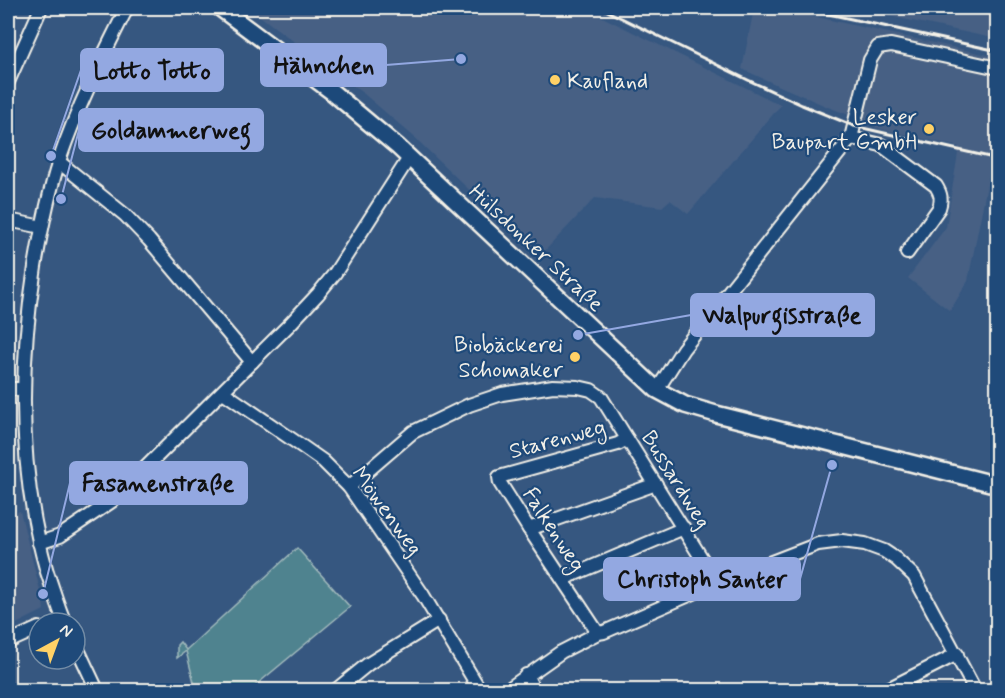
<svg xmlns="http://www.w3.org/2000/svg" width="1005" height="698" font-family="Mynerve,sans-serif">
<rect width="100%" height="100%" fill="#365780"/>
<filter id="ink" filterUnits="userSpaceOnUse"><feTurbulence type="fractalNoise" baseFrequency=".0167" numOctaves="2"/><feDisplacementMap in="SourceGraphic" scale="12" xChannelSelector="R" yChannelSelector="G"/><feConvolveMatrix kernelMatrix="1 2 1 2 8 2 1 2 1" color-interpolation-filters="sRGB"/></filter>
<g filter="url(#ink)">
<g fill="#466084">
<polygon points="249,8 584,8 781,105 688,214 670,200 662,207 595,198 539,257 413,136 364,94"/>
<polygon points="754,8 776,8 997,57 997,166 991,165 968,281 950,311 908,278 946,227 959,147 876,128 862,120 828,107 775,84 742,69"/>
<polygon points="851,8 997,8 997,39"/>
<polygon points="20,511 43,602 44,610 8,628 8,516"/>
</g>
<polygon fill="#50838f" stroke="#a2babc" stroke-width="1.5" points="297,548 350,607 250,690 196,690 186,651 177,658 177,645 180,642 186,650"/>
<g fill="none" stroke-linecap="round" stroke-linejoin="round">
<defs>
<g id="minor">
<polyline points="8,82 41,8"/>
<path d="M851,138L881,145L936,186C941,194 942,199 939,208L907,253"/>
<polyline points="59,162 125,215 149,240 252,362"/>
<polyline points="8,220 42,227"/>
<polyline points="8,389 23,389"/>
<polyline points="657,390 683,349 851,138 870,60 878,47 891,45 998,68"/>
<polyline points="223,392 303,447 323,461 349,487 423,595 480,690"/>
<polyline points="349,487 413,432 469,405 502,394 553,386 578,387 591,390 601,397 717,583"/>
<polyline points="529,529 656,484"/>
<polyline points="39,543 60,536 112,501 290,324 318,294 335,273 409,158"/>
<polyline points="563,579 684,528"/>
<path d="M65,623C58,607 53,589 47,572C18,472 19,368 35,267C41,231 48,195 59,161C77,108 102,57 127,8"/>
<polyline points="598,633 529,529 500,483 499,477 618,444 627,439"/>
<polyline points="8,642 39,628"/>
<polyline points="75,643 97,690"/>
<polyline points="526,675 534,690"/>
<polyline points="336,690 368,664 439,620"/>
<polyline points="507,690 561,652 598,633 604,632 717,583 818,544 842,541 865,544 884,551 896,559 914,576 975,690"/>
<polyline points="886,690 957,654"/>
</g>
<polyline id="tertiary" points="220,8 331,91 398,147 657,390 685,405 716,414 998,485"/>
</defs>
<use href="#minor" stroke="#f4f1e8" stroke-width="16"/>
<use href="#tertiary" stroke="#f4f1e8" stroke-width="20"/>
<use href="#minor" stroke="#1f4a7a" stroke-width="12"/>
<use href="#tertiary" stroke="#1f4a7a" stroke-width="15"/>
<g stroke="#f4f1e8" stroke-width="3">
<polyline points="601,8 748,80 802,105 854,126 998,159"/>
<polyline points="801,8 998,51"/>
</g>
</g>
</g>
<g fill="#ffd166" stroke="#1f4a7a" stroke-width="2">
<circle cx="555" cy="80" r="6"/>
<circle cx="929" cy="129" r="6"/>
<circle cx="575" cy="357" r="6"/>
</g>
<g text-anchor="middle" stroke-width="4.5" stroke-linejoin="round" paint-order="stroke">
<g font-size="22" fill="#f4f1e8" stroke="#1f4a7a" text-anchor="end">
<text x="567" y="88" text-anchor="start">Kaufland</text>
<text x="917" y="124">Lesker<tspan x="917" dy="25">Baupart GmbH</tspan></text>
<text x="563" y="352">Biobäckerei<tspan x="563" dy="25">Schomaker</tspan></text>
</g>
<g font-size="22" fill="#f4f1e8" stroke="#1f4a7a">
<text transform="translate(537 247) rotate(43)" y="8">Hülsdonker Straße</text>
<text transform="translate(557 438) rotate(-15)" y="8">Starenweg</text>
<text transform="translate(677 479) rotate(58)" y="8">Bussardweg</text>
<text transform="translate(388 510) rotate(54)" y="8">Möwenweg</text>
<text transform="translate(555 529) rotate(57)" y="8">Falkenweg</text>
</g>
</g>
<path fill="none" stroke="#93a8e1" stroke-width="2" d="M461 59L386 65M51 156L81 70M61 199L79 130M578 335L691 315M43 594L70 483M832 465L800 579"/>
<g fill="#93a8e1" stroke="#1f4a7a" stroke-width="2">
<circle cx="461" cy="59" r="6"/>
<circle cx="51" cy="156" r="6"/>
<circle cx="61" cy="199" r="6"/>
<circle cx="578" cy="335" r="6"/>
<circle cx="43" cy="594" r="6"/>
<circle cx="832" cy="465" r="6"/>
</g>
<g fill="#93a8e1" stroke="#93a8e1" stroke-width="2">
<rect x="261" y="44" width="125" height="42" rx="6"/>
<rect x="81" y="49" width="142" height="42" rx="6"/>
<rect x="79" y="109" width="184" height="42" rx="6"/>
<rect x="691" y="294" width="183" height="42" rx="6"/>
<rect x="70" y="462" width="177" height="42" rx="6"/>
<rect x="604" y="558" width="196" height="42" rx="6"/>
</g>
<g font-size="24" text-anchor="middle" font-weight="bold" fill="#111">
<text x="324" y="73">Hähnchen</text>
<text x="152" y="79">Lotto Totto</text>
<text x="171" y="138">Goldammerweg</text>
<text x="782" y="323">Walpurgisstraße</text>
<text x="158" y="491">Fasanenstraße</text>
<text x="702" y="587">Christoph Santer</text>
</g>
<rect width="1005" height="698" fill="none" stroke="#1f4a7a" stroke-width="30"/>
<rect x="15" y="15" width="975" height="668" fill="none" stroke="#f4f1e8" stroke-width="2" filter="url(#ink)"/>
<g transform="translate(57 641) rotate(41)"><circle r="28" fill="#1f4a7a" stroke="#748da6" stroke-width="1.5"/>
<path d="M0-4.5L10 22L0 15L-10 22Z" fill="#ffd166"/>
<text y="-9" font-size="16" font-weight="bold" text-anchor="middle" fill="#f4f1e8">N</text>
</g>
</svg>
